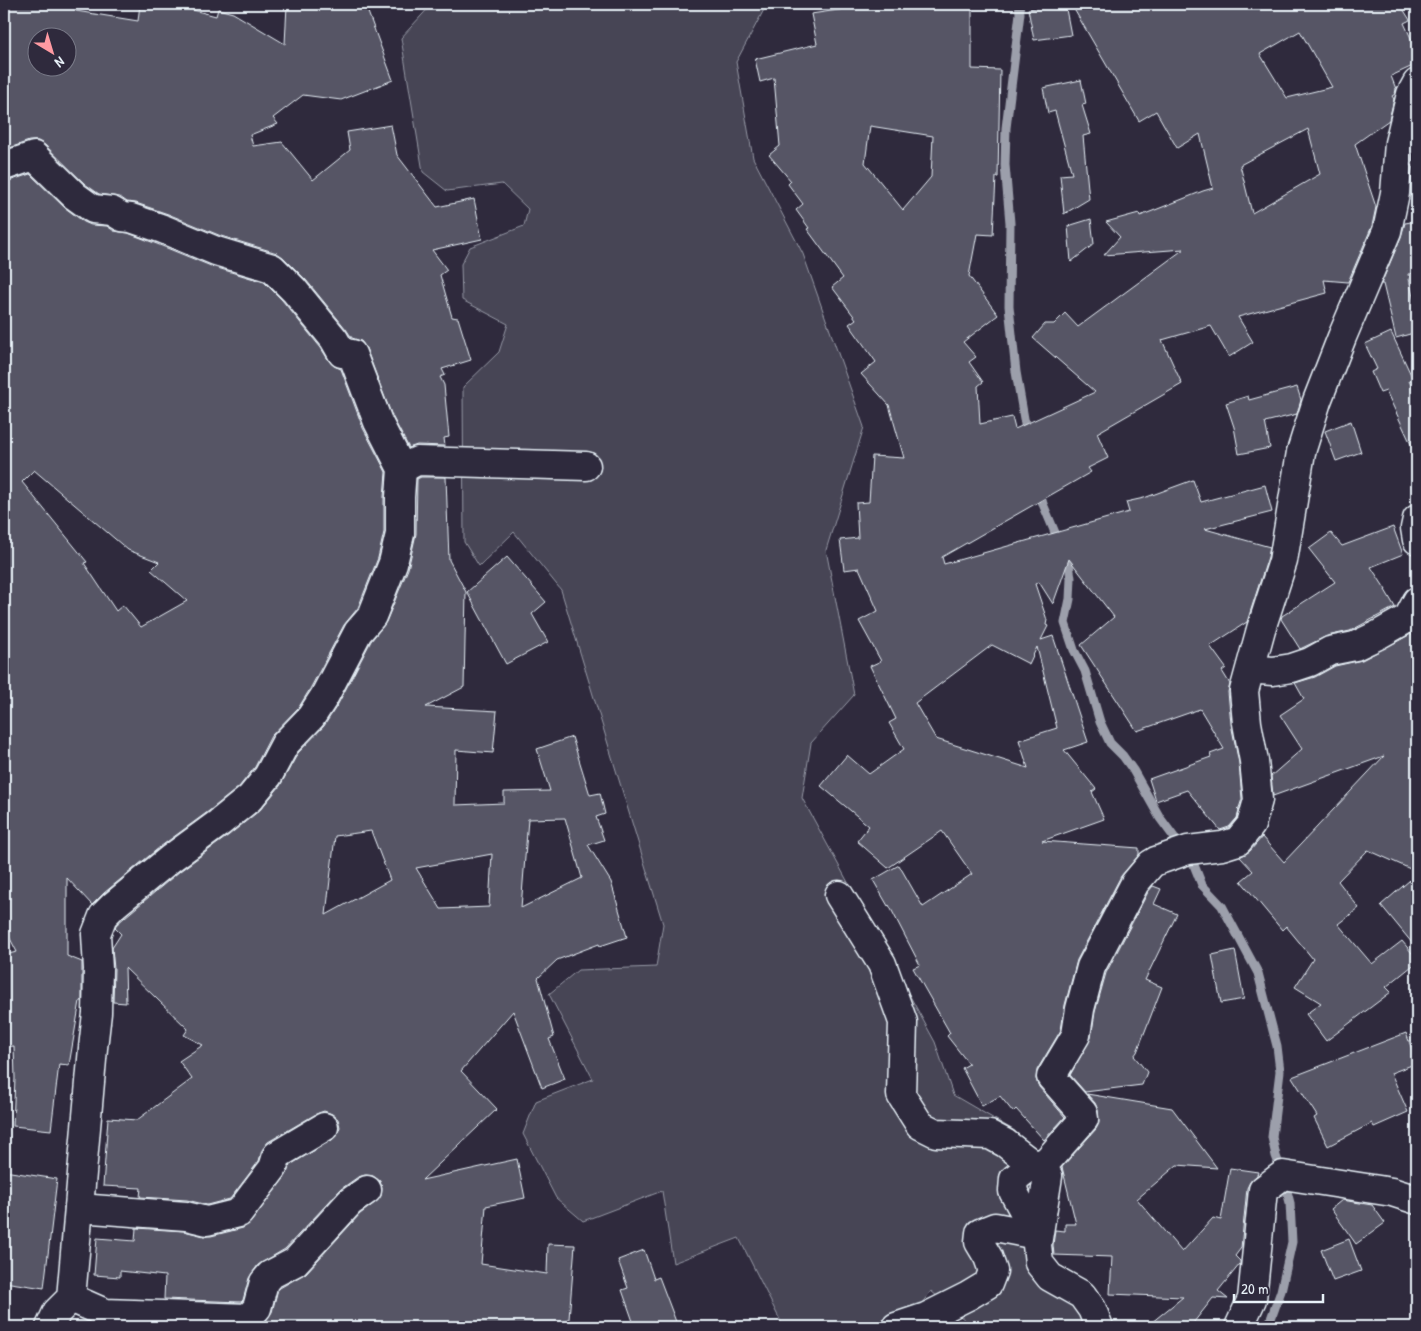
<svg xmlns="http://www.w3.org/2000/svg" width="1421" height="1331" font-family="'Patrick Hand',sans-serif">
<rect width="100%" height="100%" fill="#2f2a3d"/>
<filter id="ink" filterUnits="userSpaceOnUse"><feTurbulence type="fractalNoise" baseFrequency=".02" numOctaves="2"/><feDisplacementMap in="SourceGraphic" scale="10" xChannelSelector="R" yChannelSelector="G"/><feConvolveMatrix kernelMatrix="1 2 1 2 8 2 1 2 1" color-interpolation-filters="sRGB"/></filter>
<g filter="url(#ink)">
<polygon fill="#464455" stroke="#979aa6" points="432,4 767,4 736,62 753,158 803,254 864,427 826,550 854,695 811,743 802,798 935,1042 953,1095 1015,1131 1056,1203 1024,1250 1028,1268 1039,1283 1089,1282 1100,1295 1082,1327 973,1327 931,1291 904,1327 794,1327 782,1324 739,1238 673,1263 662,1191 583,1221 556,1198 523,1134 536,1101 593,1079 549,994 578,970 656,967 663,924 561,590 514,532 479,566 464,542 463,387 499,352 508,324 462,300 461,264 470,247 524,226 528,209 502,184 447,191 423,172 401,38"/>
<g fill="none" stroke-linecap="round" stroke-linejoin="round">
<g stroke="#9c9fab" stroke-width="9">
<polyline points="1019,4 1020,13 1006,128 1005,165 1010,223 1009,306 1016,372 1027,436"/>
<polyline points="1039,490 1043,504 1056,535 1068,557 1071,578 1070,599 1065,623 1074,650 1085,671 1100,722 1110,743 1123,756 1133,770 1160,818 1174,837 1188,850 1202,885 1222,906 1258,973 1277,1046 1280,1071 1272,1137 1276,1156 1283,1175 1290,1203 1292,1242 1281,1291 1268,1327"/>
</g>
</g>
<g fill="#575565" stroke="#e8f1f8" fill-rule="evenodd">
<path d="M4,4H77L76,11L138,21L140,4H170L216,16L218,9L233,13L285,44L287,5L323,7L322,4H365L393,80L341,100L303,95L273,118L278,124L250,135L253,146L282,142L313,180L350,150L347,132L391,125L397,155L437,207L474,199L482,239L432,250L447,270L440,275L452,317L458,318L471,360L442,369L445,375L440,377L444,385L449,437L444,438L445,446L417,445L409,448L392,416L366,348L361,341L352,338L346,329L306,280L283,257L277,253L221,236L168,214L136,203L127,202L120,197L99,194L85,184L45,145L38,141H29L4,150ZM38,38H68V68H38Z"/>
<path d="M879,4H972V69L1000,70L998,177H996L993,235L977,234L969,276L998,315L963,342L976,357L969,362L983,382L978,386L980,424L1012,417L1015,429L1095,392L1033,338L1045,324H1054L1065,313L1078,327L1184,249L1104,255L1120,237L1106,222L1139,213L1140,216L1203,191L1213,188L1200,134L1177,148L1156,111L1139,121L1071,4H1400L1410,20L1404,23L1417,51V64L1391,76L1396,89L1395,94L1392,96L1394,99L1389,120L1355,144L1376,207L1372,226L1348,282L1324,280L1327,293L1238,317L1253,342L1229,357L1211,326L1162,340L1182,384L1097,433L1108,458L1088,468L1091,472L942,557L944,564L1129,512L1126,502L1144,498L1193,480L1201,502L1265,485L1272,512L1205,529L1270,547L1268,557L1247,622L1210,646L1226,668L1222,671L1230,684L1228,692L1231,724L1239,763L1242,799L1239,808L1237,809L1239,811L1237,818L1229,827L1220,830L1187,790L1156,801L1149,779L1211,757L1210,754L1224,749L1200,709L1137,731L1081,645L1114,617L1069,559L1053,604L1039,582L1035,584L1047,620L1046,625L1048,626L1041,640L1053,636L1088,742L1064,750L1096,789L1092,792L1104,819L1042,841L1139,848V855L1121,876L1077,960L1065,1005L1061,1030L1037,1070L1036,1079L1039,1087L1065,1117L1044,1140L1016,1109L1013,1112L1000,1096L982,1106L962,1068L969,1064L947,1036L950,1033L913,968L920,965L889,905L888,906L873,880L899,865L923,907L972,874L942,831L888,868L857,841L869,826L821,786L847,755L869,774L904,749L889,723L896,719L870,666L881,661L859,621L878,611L859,568L844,570L840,540L858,538L856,503L869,502L872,456L904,458L889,405L861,374L876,362L849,324L856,319L832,287L843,278L807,229L809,228L796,210L803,204L788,184L791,181L769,155L780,146L774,78L760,82L755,59L817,44L811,14ZM1300,31L1332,87L1287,98L1260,54ZM870,126L933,136L931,177L903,210L865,163ZM1308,129L1320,174L1252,213L1240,165ZM992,645L1029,664L1037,647L1057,728L1019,740L1028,768L936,739L915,703Z"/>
<polygon points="1065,4 1071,35 1034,40 1028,9"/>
<polygon points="1081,80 1086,104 1082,105 1091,134 1083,136 1089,199 1064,214 1060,175 1072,174 1055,111 1048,113 1043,88"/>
<path d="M30,174L64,207L84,222L91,225L107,226L114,231L128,233L157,244L211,266L264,282L282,300L321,348L329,361L334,366L341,369L363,428L386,472L384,497V532L378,558L358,608L344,625L310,689L299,707L271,736L255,767L239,787L209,811L160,847L104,893L92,905L67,878V956L82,962V1001H80L69,1065L59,1064L51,1130L13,1126L15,1078L14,1046L4,1047V955L17,952L4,927V181H9ZM34,470L128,550L159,562L151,570L187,601L141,627L123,605L116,611L84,563L87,562L22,482Z"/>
<polygon points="1091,219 1094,244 1071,262 1068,226"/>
<polygon points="1417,221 1417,273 1408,274 1417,315 1417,332 1396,338 1383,284 1381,284 1401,237 1405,223"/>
<polygon points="1391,332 1413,379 1409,381 1417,397 1417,457 1386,391 1380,393 1371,372 1377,369 1365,344"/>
<polygon points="1297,387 1301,400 1297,414 1265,422 1270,448 1239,454 1234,427 1226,403 1248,396 1249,400"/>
<polygon points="1351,421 1361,452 1336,461 1325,431"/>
<path d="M421,477H446L449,560L466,592L464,687L426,707L497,711L493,753L456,750L455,805L504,803V792L550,791L537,749L572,737L590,795L600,793L605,814L596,817L604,840L588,845L611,882L627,937L600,946L599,944L557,960L538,978L554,1037L549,1039L565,1079L542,1088L513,1011L461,1071L497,1109L422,1180L517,1159L525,1198L486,1206L481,1264L547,1274L548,1244L575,1245L569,1319H567V1327H263V1325L272,1312L278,1289L306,1273L360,1214L376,1202L381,1196L382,1188L380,1181L373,1176L365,1175L358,1177L341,1189L285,1249L258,1265L249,1278L243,1300L241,1302L164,1299L165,1276L120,1271V1277L94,1275L97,1238L135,1241L136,1228L184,1231L204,1236H211L243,1228L251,1222L285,1177L290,1165L332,1140L337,1135L340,1127L338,1119L332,1114L324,1111L316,1114L268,1142L262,1150L259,1161L230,1199L207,1205L187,1200L140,1197L141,1188L103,1186L108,1118L137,1120L192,1079L179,1061L203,1045L184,1035L188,1029L125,968L126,1003L113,1002L114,969L112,948L121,934L115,928L116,925L125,917L180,871L229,835L260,810L280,786L298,753L324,726L338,704L371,641L386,622L408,569L416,534L417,479ZM565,818L582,878L521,908L528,819ZM371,831L390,880L326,915L335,836ZM492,854L489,907L441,909L416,868Z"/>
<polygon points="1393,527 1403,554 1371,567 1386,590 1385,590 1395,607 1350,631 1327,636 1300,649 1281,619 1282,616 1335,582 1309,549 1331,533 1342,546"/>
<polygon points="507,557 546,602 532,614 548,642 506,664 467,592"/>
<polygon points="1411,634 1417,645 1417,872 1368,850 1338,881 1359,908 1338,924 1372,964 1402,941 1417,959 1417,962 1386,987 1391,992 1326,1041 1306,1014 1321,1003 1295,987 1313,959 1286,926 1282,930 1241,881 1253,871 1240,857 1250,851 1262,837 1284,862 1384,756 1273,796 1271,776 1302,749 1280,715 1304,699 1295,683 1315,677 1335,666 1362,660"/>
<polygon points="1417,874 1417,949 1381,905"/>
<polygon points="1153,886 1161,889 1154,904 1177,914 1145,980 1162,987 1137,1052 1134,1056 1147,1072 1142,1085 1085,1092 1070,1075 1091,1038 1095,1012 1106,973 1148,892"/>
<polygon points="1235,950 1244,999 1221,1003 1212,955"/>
<polygon points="1406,1033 1417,1063 1391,1073 1408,1112 1374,1127 1372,1123 1328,1146 1314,1118 1317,1116 1292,1077"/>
<polygon points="1087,1094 1172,1108 1217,1168 1177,1165 1137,1199 1182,1252 1213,1218 1221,1220 1230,1168 1258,1172 1257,1175 1250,1182 1247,1188 1241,1248 1235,1256 1240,1261 1240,1264 1218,1291 1228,1299 1213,1298 1190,1327 1146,1327 1183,1297 1110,1294 1112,1257 1054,1255 1053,1245 1055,1230 1065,1231 1065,1224 1076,1224 1062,1167 1096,1129 1099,1123 1098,1110 1095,1103"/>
<polygon points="4,1171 57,1179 44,1288 4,1282"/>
<polygon points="1342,1200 1372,1205 1385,1223 1356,1244 1331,1209"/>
<polygon points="1349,1239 1361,1271 1333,1281 1321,1250"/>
<polygon points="644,1250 654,1279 659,1277 678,1327 635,1327 622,1290 628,1288 618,1260"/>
</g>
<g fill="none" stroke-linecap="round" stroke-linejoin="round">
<defs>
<g id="minor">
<polyline points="4,166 34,156 75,196 93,209 112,211 122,217 131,218 163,229 216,251 272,268 294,290 334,339 342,353 352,354 378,422 402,469 400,497 400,534 393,563 372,616 358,632 324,697 311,717 285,744 268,776 250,798 219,823 170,859 114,905 103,916 96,934 98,969 97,1013 93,1048 71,1298 57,1312 50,1327"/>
<polyline points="402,469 417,461 586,466"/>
<polyline points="1417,519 1415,528 1417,540"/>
<polyline points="1252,664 1260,670 1273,671 1292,668 1310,662 1330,651 1355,646 1378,635 1408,618 1417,601"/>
<polyline points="839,895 882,964 903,1022 901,1095 920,1125 936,1133 990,1135 1005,1143 1048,1176 1037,1245 1039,1263 1050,1277 1082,1295 1092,1309 1099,1327"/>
<polyline points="79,1208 186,1216 207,1221 239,1213 273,1168 277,1155 324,1127"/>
<polyline points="71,1298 105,1313 248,1318 247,1327"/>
<polyline points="248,1318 257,1308 264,1282 270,1275 295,1262 350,1202 367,1190"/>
<polyline points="896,1327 926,1317 968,1296 988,1284 993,1271 988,1257 979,1242 980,1233 995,1227 1026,1233 1032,1226 1013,1191 1014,1179 1027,1169 1047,1161 1084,1119 1083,1113 1051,1077 1076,1035 1080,1009 1091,967 1135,883 1151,864 1156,861 1188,850 1222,846 1238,841 1251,825 1258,800 1254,761 1247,723 1244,691 1261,629 1283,561 1301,452 1317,401 1342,337 1387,231 1395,193 1399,143 1411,94 1417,83"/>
<polyline points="1239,1327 1252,1299 1263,1190 1283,1175 1392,1192 1417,1200"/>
</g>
</defs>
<use href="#minor" stroke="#e8f1f8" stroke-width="31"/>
<use href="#minor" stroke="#2f2a3d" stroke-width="28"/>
</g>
</g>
<rect width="1421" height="1331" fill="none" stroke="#2f2a3d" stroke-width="20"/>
<rect x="10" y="10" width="1401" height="1311" fill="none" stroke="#e8f1f8" stroke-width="2" filter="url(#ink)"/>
<g transform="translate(52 52) rotate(142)"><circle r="24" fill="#2f2a3d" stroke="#797a88"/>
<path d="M0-4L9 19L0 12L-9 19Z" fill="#ff9aa2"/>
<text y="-8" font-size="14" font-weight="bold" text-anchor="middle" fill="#e8f1f8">N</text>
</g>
<path d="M1234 1294v8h89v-8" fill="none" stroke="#e8f1f8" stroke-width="2.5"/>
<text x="1241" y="1294" font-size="15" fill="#e8f1f8" stroke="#2f2a3d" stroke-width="4" paint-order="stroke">20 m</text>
</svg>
